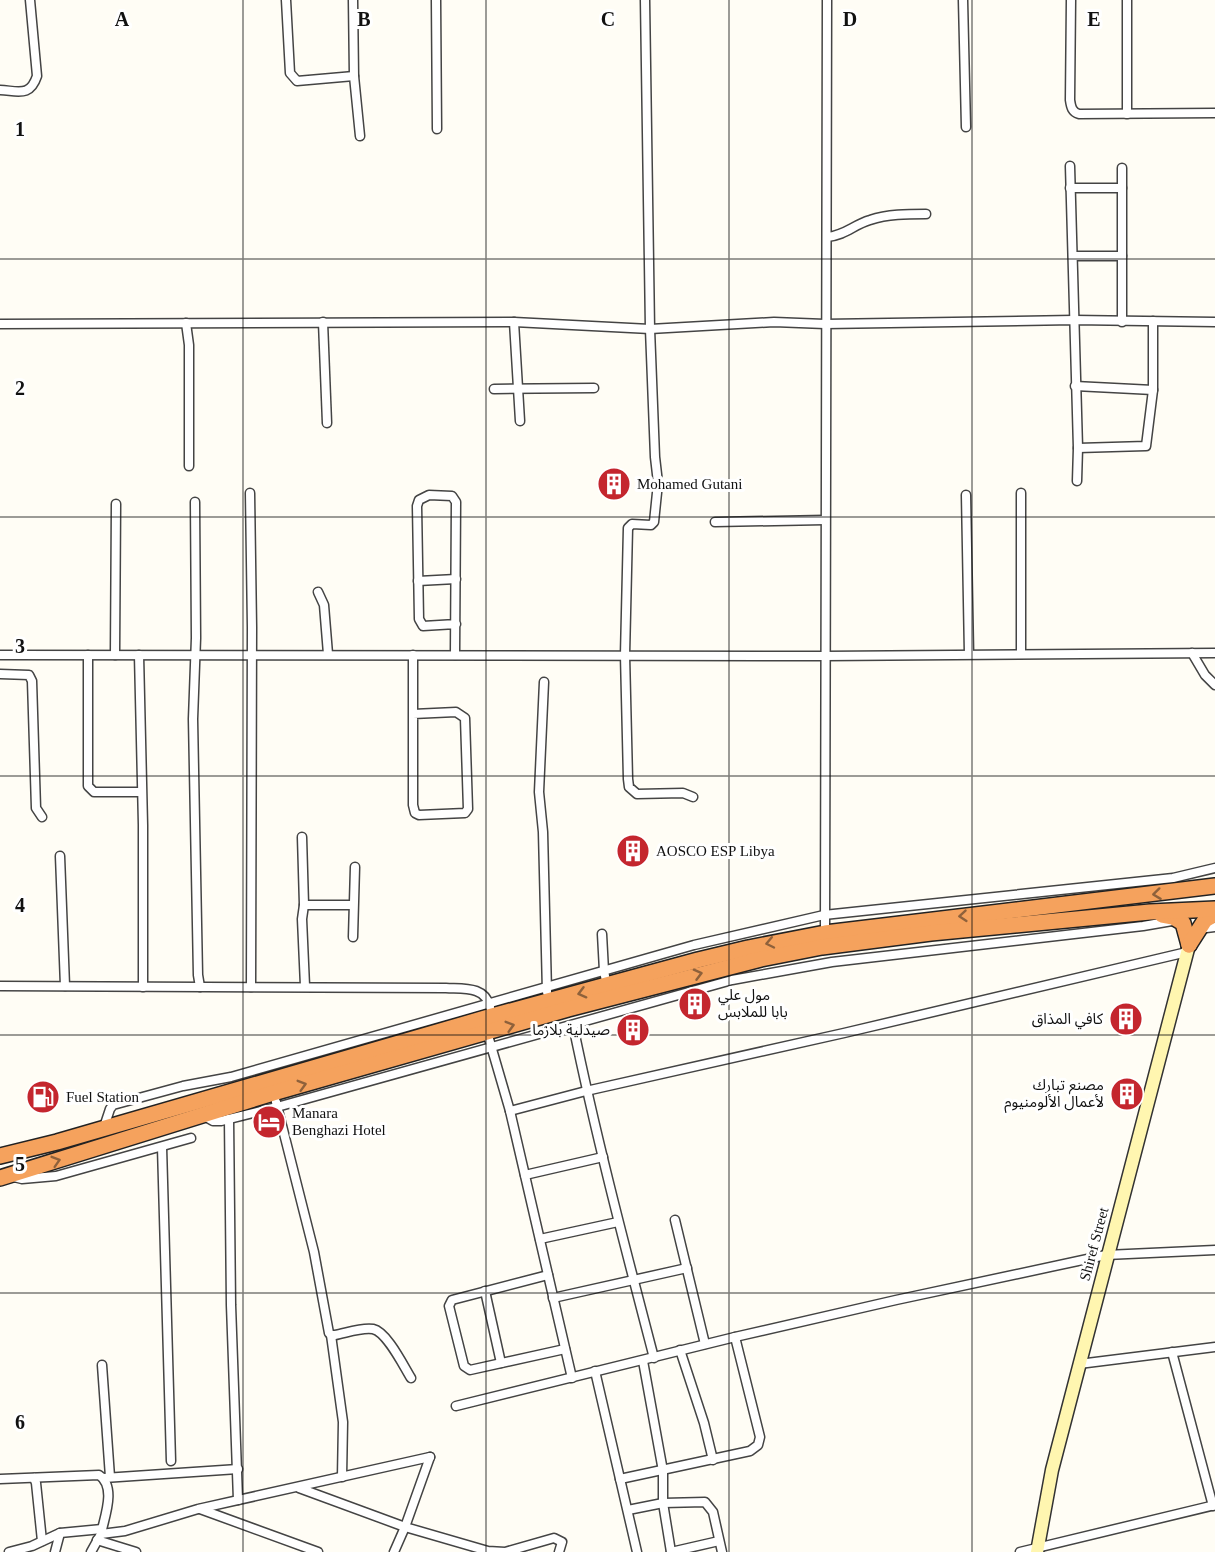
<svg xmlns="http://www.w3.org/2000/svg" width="1215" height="1552" font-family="'Times New Roman','Noto Sans Arabic',serif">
<rect width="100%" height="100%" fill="#fffdf5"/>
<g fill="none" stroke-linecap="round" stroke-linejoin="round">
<defs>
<g id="street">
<polyline points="286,0 290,73 297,81 354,76"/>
<polyline points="353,0 354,76 360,136"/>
<polyline points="436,0 437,129"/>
<polyline points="645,0 650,329 655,457 658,483 654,522 651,525 632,524 628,528 625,655 628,779 629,787 637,794 683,793 693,797"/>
<polyline points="963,0 966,127"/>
<path d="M1071,0L1070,100C1071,107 1072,112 1079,114L1215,113"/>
<polyline points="1127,0 1127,114"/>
<path d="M0,90C19,91 30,97 37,76L30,0"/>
<polyline points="1070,166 1078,448 1077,481"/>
<polyline points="1070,188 1122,188"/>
<path d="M827,237C846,235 853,225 870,220C888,214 907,214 926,214"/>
<polyline points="1073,256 1122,256"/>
<polyline points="323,322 327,423"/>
<polyline points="514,322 520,421"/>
<polyline points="1122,322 1122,168"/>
<polyline points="186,323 189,345 189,466"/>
<polyline points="0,324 514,322 650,329 774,322 825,324 1074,320 1215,322"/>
<polyline points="1075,386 1153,390"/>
<polyline points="494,389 594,388"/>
<polyline points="1078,448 1146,446 1153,390 1153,321"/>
<polyline points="250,493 252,627 251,987"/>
<polyline points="966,495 969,654"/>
<polyline points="195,502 196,638 193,719 198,975 200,987"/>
<polyline points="715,522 825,520"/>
<polyline points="418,581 456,579"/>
<polyline points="318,592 324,605 328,654"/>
<polyline points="1192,653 1205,675 1215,685"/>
<polyline points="1021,654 1021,493"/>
<polyline points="0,655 825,656 1215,653"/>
<polyline points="88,655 88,786 94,792 141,792"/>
<polyline points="115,655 116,504"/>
<polyline points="139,655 143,825 143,987"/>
<polyline points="413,655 413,805 415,813 419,815 465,813 468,809 465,718 456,712 413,714"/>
<polyline points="455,655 456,502 452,496 429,495 419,500 417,506 419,619 423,626 456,624"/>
<polyline points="0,674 29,675 32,681 36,808 42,817"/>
<polyline points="544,682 539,792 543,832 547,992"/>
<polyline points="302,837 304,905"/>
<polyline points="60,856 65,986"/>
<polyline points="1198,929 1215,927"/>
<polyline points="825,933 827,0"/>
<polyline points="602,934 604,971 607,986"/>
<polyline points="353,937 355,867"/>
<path d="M0,986L446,988C464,989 485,986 490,1007"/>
<polyline points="305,986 302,919 304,905 353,905"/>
<path d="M573,1025C596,1137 625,1247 654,1358"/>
<polyline points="487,1032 510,1111 572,1378"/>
<path d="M276,1102L314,1252L329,1333L331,1335H335C346,1333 362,1327 373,1329C387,1332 403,1365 411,1378"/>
<polyline points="510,1111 586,1091 844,1033 1187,952"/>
<polyline points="204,1116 213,1121 221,1121 277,1107 732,980 832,962 1143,926 1172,921"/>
<polyline points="229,1119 231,1305 238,1500"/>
<polyline points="104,1127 110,1109 113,1105 183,1086 231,1077 694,945 824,915 1173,878 1215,868"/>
<polyline points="162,1147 171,1461"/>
<polyline points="525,1175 603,1157"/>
<polyline points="14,1177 22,1179 56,1176 191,1138"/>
<polyline points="675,1220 705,1344"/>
<polyline points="540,1239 618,1222"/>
<polyline points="548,1275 452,1300 449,1306 464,1366 470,1370 565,1349"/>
<polyline points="485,1291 501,1363"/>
<polyline points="553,1298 687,1268"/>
<polyline points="331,1335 343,1422 342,1477"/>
<polyline points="680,1350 704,1423 713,1460"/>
<polyline points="1172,1352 1213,1506"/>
<polyline points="643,1361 663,1471 663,1503 671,1552"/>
<polyline points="1079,1364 1215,1347"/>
<polyline points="102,1365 110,1477"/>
<polyline points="595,1371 637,1552"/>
<polyline points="456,1406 735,1337 896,1300 1106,1255 1215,1250"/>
<polyline points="34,1478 36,1483 42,1541"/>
<polyline points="104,1478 238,1469"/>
<path d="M0,1479L99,1475C117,1487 104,1518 101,1534"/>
<polyline points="620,1479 750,1451 758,1445 760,1437 735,1337"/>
<polyline points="299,1488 405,1527 488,1551 505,1552 554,1538 562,1542 559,1552"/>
<polyline points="200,1509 318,1552"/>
<polyline points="628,1510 663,1503 705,1502 713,1512 722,1552"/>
<polyline points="97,1540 136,1552"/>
<polyline points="9,1552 32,1546 60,1533 102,1529"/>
<polyline points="55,1552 60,1533"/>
<polyline points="91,1552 101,1534 125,1531 198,1509 430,1457"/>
<polyline points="394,1552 405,1527 430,1457"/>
<polyline points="671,1552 719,1541"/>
<polyline points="1020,1552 1215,1505"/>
</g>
<polyline id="secondary" points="1037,1552 1052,1470 1189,945"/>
<g id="highway">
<polyline points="1162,915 1173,917 1183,923 1189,945"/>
<polyline points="1189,945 1205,920 1215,914"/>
<polyline points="0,1156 57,1142 492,1016 698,960 748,948 825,933 1215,886"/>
<polyline points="0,1178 273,1093 568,1009 761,959 822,947 931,933 1150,912 1215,909"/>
</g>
</defs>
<use href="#street" stroke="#444" stroke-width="11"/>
<use href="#secondary" stroke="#333" stroke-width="15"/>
<use href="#highway" stroke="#222" stroke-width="18"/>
<use href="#street" stroke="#fff" stroke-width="8"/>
<use href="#secondary" stroke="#fff6b0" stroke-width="12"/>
<use href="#highway" stroke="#f5a25d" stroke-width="15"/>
</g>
<defs><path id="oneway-chevron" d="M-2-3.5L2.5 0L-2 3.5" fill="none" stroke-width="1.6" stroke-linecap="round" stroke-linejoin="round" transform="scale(1.5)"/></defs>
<g stroke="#8e613b">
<use href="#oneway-chevron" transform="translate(1157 894) rotate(173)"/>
<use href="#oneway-chevron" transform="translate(963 916) rotate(175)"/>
<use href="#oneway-chevron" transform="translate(770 943) rotate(168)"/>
<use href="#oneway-chevron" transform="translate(698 974) rotate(-15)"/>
<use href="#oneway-chevron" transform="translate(582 993) rotate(165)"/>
<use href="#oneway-chevron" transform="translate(510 1026) rotate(-16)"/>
<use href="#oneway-chevron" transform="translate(302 1085) rotate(-16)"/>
<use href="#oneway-chevron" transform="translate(56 1161) rotate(-17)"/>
</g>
<path fill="none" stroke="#111" stroke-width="1.5" stroke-opacity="0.55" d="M243,0V1552M486,0V1552M729,0V1552M972,0V1552M0,259H1215M0,517H1215M0,776H1215M0,1035H1215M0,1293H1215"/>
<defs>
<symbol id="building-disc" viewBox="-11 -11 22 22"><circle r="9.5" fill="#c4262e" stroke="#fff"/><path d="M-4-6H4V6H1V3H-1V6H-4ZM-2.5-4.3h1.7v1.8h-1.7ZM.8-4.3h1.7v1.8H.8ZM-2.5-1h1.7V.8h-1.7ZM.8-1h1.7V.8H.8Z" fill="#fff"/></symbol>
<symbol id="fuel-disc" viewBox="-11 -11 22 22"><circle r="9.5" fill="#c4262e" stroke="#fff"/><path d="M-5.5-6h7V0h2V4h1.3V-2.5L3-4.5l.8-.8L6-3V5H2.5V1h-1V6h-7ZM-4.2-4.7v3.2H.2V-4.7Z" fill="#fff"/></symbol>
<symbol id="hotel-disc" viewBox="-11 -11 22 22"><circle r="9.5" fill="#c4262e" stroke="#fff"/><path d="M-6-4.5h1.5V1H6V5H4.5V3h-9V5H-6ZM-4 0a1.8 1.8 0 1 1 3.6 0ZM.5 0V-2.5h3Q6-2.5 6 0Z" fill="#fff"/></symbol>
</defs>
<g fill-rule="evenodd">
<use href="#building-disc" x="595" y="465" width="38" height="38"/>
<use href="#building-disc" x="614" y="832" width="38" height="38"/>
<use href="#building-disc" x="676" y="985" width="38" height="38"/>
<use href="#building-disc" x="1107" y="1000" width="38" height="38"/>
<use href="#building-disc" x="614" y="1011" width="38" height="38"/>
<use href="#building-disc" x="1108" y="1075" width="38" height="38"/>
<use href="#fuel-disc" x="24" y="1078" width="38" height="38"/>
<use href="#hotel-disc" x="250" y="1103" width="38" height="38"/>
</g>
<g text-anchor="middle" stroke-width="6" stroke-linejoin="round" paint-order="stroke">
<g font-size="15" fill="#111" stroke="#fff" text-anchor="start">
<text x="637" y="489">Mohamed Gutani</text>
<text x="656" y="856">AOSCO ESP Libya</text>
<text x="718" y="1000">مول علي<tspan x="718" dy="17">بابا للملابس</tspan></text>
<text x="1103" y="1024" text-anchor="end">كافي المذاق</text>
<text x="610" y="1035" text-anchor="end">صيدلية بلازما</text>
<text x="1104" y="1090" text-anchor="end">مصنع تبارك<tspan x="1104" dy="17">لأعمال الألومنيوم</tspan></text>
<text x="66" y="1102">Fuel Station</text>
<text x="292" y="1118">Manara<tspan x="292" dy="17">Benghazi Hotel</tspan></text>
</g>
<g font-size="15" fill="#111" stroke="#fff">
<text transform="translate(1094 1244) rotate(-75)" y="5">Shiref Street</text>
</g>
</g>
<g font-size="20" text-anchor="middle" font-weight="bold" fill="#111" stroke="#fff" stroke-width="6" stroke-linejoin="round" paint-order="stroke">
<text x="122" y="26">A</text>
<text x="364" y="26">B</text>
<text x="608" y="26">C</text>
<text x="850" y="26">D</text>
<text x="1094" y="26">E</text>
<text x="20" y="136">1</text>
<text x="20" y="395">2</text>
<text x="20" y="653">3</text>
<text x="20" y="912">4</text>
<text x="20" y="1171">5</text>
<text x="20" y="1429">6</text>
</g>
</svg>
